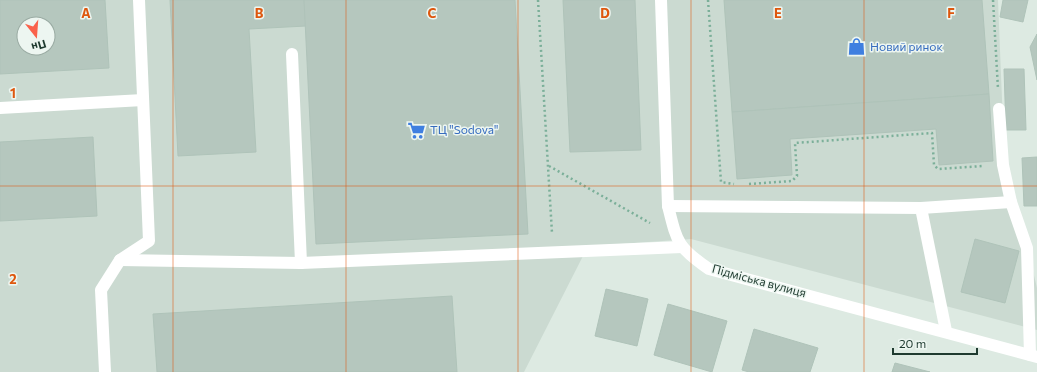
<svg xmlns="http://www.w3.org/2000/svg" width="1037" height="372" font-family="Commissioner,sans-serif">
<rect width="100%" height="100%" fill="#ddeae2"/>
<path fill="#cbdad1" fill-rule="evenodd" d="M0,0H998L1004,149L1037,288V330L691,239L605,245L583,256L524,372H0ZM24,24H48V48H24Z"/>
<g fill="#b5c7be" stroke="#afc3b9" fill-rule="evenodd">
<path d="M0,0H105L109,68L0,74ZM24,24H48V48H24Z"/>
<polygon points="170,0 304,0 306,26 249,29 256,152 178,156"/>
<polygon points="304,0 515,0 528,234 316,244"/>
<polygon points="563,0 635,0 641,150 570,152"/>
<polygon points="724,0 982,0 989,94 732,112"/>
<polygon points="1003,0 1028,0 1023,22 1000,17"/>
<polygon points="1037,34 1037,80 1030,47"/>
<polygon points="1004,69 1024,69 1026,130 1006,130"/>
<polygon points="989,94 993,161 939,165 936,129 790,139 792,175 737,179 732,112"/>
<polygon points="93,137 97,216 0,221 0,142"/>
<polygon points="1037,157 1037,206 1024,206 1022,158"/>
<polygon points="975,239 1019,251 1005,303 961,292"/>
<polygon points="606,289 648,299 637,346 595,336"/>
<polygon points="452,296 457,372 157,372 153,314"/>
<polygon points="668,304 727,321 712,372 654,355"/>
<polygon points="754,329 818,348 810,372 749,372 742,370"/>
<polygon points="895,363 930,372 892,372"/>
</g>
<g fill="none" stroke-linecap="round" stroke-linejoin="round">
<g stroke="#7baf99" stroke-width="2.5" stroke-dasharray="2 3" stroke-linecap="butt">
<polyline points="538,0 552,233"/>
<polyline points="708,0 721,182 734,184"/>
<polyline points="993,0 998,89"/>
<polyline points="549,166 650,223"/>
<polyline points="749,184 792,181 797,176 795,143 932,133 934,165 938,169 983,166"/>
</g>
<g stroke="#fff" stroke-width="12">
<path d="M661,0L668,206C677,242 677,247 709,269L1037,357"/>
<polyline points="292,54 301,263"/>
<polyline points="0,108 143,100"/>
<polyline points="999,109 1003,165 1011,202 1027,248 1030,355"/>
<polyline points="668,206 921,208 1011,202"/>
<polyline points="921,208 946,331"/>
<polyline points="120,260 301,263 682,247"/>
<polyline points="105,372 101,290 120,260 149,241 139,0"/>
</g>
</g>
<path fill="none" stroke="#de570e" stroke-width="1" stroke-opacity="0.55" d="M173,0V372M346,0V372M518,0V372M691,0V372M864,0V372M0,186H1037"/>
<defs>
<symbol id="shop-bare" viewBox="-9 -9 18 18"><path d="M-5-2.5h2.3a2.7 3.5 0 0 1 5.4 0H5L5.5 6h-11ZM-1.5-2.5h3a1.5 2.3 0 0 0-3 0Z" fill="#3f7fe0" stroke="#edf6f1" stroke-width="2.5" paint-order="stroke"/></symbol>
<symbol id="supermarket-bare" viewBox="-9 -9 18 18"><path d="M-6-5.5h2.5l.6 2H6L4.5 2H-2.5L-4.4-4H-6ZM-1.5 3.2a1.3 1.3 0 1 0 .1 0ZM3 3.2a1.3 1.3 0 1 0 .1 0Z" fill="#3f7fe0" stroke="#edf6f1" stroke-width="2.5" paint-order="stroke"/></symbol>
</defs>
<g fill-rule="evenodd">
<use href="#shop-bare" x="844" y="34" width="25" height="25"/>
<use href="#supermarket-bare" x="404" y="118" width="25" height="25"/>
</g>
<g text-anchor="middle" stroke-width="3" stroke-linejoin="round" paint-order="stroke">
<g font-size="12" fill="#366cbe" stroke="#edf6f1" text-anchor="start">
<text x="870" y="51">Новий ринок</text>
<text x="430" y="134">ТЦ "Sodova"</text>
</g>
<g font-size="12" fill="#1e3a2f" stroke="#edf6f1">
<text transform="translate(759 281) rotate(15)" y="4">Підміська вулиця</text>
</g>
</g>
<g font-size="13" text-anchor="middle" font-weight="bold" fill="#de570e" stroke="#edf6f1" stroke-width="3" stroke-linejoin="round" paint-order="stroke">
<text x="86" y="18">A</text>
<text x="259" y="18">B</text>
<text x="432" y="18">C</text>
<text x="605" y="18">D</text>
<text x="778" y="18">E</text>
<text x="951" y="18">F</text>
<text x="13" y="98">1</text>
<text x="13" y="284">2</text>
</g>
<g transform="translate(36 36) rotate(163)"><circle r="19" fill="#edf6f1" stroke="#9aaba3"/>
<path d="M0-3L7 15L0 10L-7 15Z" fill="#fa624b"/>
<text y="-6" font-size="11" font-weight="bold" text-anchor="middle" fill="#1e3a2f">Пн</text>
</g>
<path d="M893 348v6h84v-6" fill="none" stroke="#1e3a2f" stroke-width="2"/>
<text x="899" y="348" font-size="12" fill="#1e3a2f" stroke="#edf6f1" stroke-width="3" paint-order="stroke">20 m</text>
</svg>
